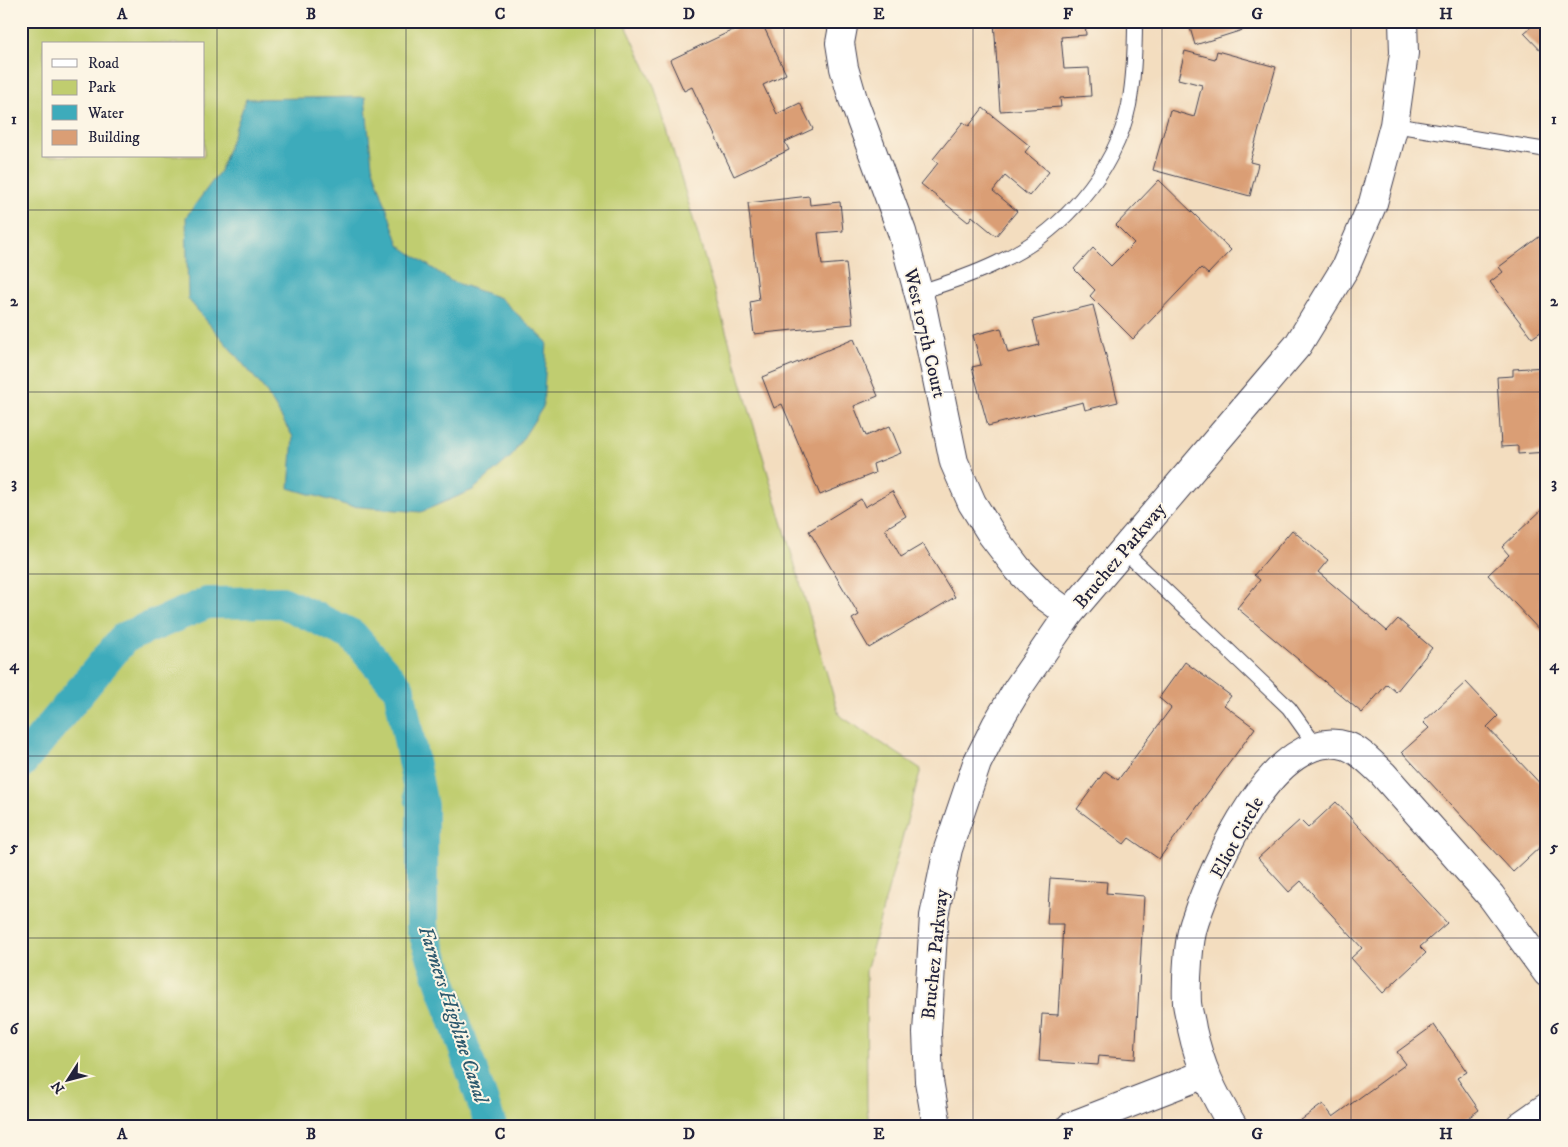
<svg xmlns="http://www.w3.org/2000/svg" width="1568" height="1147" font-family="'IM FELL DW Pica',serif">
<rect width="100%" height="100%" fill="#fcf5e5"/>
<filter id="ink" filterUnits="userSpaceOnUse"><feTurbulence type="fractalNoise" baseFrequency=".02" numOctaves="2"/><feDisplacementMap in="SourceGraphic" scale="10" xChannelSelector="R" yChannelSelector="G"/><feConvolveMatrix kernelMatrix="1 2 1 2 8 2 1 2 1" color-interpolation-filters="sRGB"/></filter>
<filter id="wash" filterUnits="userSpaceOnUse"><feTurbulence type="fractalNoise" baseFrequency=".0096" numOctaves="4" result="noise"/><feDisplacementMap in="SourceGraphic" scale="20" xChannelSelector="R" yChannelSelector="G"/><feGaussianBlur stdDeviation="1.12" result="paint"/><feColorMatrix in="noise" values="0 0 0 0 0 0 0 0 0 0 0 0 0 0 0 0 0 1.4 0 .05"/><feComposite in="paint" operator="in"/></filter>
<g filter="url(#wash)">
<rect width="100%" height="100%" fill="#f3ddbf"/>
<path fill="#c0cd6f" stroke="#717855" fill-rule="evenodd" d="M21,21H624L654,86L839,715L921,769L866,971L867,1106L869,1126H21ZM44,44H204V156H44Z"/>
<polygon fill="#3dabbb" stroke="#30667b" points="365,97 372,165 399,245 451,281 500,298 547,342 543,407 511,457 473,490 421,512 349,506 289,488 293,437 265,390 188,299 186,217 220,171 246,99"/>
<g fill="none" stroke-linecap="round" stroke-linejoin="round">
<polyline stroke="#3dabbb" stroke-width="32" points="21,763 124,638 207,603 282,602 352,635 399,689 422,806 422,927 491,1126"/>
</g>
<g id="blocks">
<g fill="#da9e75">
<polygon points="661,21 678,21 664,28"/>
<polygon points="752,21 761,21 786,74 763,85 777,114 800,103 813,129 785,142 789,150 734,176 692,87 684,91 670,60"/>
<polygon points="994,21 1085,21 1086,35 1061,37 1064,69 1089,68 1091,96 1060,98 1061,107 1000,111"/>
<polygon points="1188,21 1268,21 1268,22 1195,45"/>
<polygon points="1525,21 1547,21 1547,57 1524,33 1531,27"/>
<polygon points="1185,51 1215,59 1217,51 1276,67 1250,162 1258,164 1250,196 1153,170 1170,110 1194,117 1202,85 1178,79"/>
<polygon points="983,108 1030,146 1025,152 1049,172 1029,196 1005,176 993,191 1017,211 996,236 972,216 968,222 921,184 938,163 933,159 963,122 969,126"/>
<polygon points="1159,180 1231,250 1208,274 1201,268 1133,339 1090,296 1095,290 1074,269 1093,248 1111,266 1134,243 1116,225"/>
<polygon points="809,196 810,205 840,202 843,231 818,233 822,265 846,263 853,324 754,334 750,302 759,300 748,203"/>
<polygon points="1547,231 1547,331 1545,329 1532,338 1490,282 1503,272 1499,267"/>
<polygon points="1093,305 1118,402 1085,410 1083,402 988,426 972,367 981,365 973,335 1001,328 1008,353 1039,345 1033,320"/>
<polygon points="854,339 878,396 854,406 866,436 890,426 901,453 873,464 875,473 820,495 782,404 774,408 762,377"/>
<polygon points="1547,367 1547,452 1518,454 1518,446 1501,447 1497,377 1513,376 1513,369"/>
<polygon points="892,491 906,516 885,529 901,557 923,544 955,597 869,648 852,619 859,615 809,531 861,499 865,507"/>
<polygon points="1547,505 1547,629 1542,633 1488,575 1509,555 1502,547"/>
<polygon points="1292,530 1328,560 1318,572 1387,631 1398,619 1432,648 1396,692 1387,684 1362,713 1237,608 1260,580 1254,575"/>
<polygon points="1185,662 1231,696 1224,705 1255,728 1159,859 1129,838 1124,844 1077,809 1105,771 1118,780 1171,708 1159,698"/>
<polygon points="1466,682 1498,716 1487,727 1547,791 1547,852 1541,846 1513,872 1402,752 1429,728 1423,722"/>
<polygon points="1336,802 1447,923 1420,947 1426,953 1383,993 1351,958 1362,948 1301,881 1289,892 1258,858 1300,820 1308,828"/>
<polygon points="1050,878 1107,882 1106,893 1144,896 1135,1059 1099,1056 1098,1065 1039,1061 1042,1014 1058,1015 1063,924 1047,924"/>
<polygon points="1434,1025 1467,1072 1457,1078 1479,1110 1457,1126 1293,1126 1323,1104 1333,1117 1406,1064 1397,1052"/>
</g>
</g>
</g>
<g filter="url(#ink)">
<use href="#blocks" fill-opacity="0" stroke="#413e4f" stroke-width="1"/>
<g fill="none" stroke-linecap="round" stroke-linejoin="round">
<defs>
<g id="service">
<polyline points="1394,125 1547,150"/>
<path d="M919,292C945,284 972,275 997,263C1060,234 1115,173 1129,105C1134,77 1135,49 1135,21"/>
<polyline points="1123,550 1289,708 1316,746"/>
</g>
<g id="minor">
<polyline points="844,21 840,43 844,68 853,99 902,232 922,306 954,462 972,503 992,535 1018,569 1043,595 1069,614"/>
<polyline points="937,1126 929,1081 927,1033 934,916 948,849 977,763 996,725 1018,688 1069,614 1298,345 1345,268 1373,203 1394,125 1404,53 1403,21"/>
<polyline points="1071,1126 1205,1074"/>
<path d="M1233,1126C1213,1094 1200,1066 1192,1029C1191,1021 1188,1012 1187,1003C1186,982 1188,940 1195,921C1212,869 1275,723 1347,746C1361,751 1372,764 1383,774L1491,896L1547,973"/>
<polyline points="1520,1126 1547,1107"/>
</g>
</defs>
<use href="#service" stroke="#413e4f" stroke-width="16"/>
<use href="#minor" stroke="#413e4f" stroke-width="30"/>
<use href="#service" stroke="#fff" stroke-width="14"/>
<use href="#minor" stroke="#fff" stroke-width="28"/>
</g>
</g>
<path fill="none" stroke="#22223b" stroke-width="1" stroke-opacity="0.55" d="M217,21V1126M406,21V1126M595,21V1126M784,21V1126M973,21V1126M1162,21V1126M1351,21V1126M21,210H1547M21,392H1547M21,574H1547M21,756H1547M21,938H1547"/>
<g text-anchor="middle" stroke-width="4" stroke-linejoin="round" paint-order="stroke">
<g font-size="19" fill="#22223b" stroke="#fcf5e5">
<text transform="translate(926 333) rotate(77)" y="7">West 107th Court</text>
<text transform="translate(1119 555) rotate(-50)" y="7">Bruchez Parkway</text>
<text transform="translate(1236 837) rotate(-61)" y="7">Eliot Circle</text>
<text transform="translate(934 954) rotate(-84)" y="7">Bruchez Parkway</text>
</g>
<g font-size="20" font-style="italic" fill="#2d596e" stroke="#fcf5e5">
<text transform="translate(454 1014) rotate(72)" y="7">Farmers Highline Canal</text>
</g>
</g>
<rect width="1568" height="1147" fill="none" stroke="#fcf5e5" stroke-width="55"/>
<rect x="42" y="42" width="162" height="115" fill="#fcf5e5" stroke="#a5a1a1"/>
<rect x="52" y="59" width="25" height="8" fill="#ffffff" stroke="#a5a1a1"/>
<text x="88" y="68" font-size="15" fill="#22223b">Road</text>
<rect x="52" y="80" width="25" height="15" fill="#c0cd6f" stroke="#a5a1a1"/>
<text x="88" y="92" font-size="15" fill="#22223b">Park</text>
<rect x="52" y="105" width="25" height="15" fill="#3dabbb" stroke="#a5a1a1"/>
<text x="88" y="118" font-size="15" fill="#22223b">Water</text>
<rect x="52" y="130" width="25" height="15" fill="#da9e75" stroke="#a5a1a1"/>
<text x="88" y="142" font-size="15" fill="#22223b">Building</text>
<g transform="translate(68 1080) rotate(234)" stroke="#fcf5e5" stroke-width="4" paint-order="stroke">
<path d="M0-4L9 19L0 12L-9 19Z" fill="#22223b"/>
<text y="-8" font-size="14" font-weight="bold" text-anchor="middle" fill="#22223b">N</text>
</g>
<rect x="28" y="28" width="1512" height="1092" fill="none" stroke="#22223b" stroke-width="2"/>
<g font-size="16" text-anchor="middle" font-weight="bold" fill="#22223b">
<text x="122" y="19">A</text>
<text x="311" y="19">B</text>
<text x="500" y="19">C</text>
<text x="689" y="19">D</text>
<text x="879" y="19">E</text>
<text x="1068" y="19">F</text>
<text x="1257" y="19">G</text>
<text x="1446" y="19">H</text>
<text x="14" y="124">1</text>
<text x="1554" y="124">1</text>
<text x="14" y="306">2</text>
<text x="1554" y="306">2</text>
<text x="14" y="488">3</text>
<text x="1554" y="488">3</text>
<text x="14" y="670">4</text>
<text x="1554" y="670">4</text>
<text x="14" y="852">5</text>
<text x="1554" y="852">5</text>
<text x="14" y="1034">6</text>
<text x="1554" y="1034">6</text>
<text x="122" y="1139">A</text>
<text x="311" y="1139">B</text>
<text x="500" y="1139">C</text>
<text x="689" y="1139">D</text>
<text x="879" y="1139">E</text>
<text x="1068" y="1139">F</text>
<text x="1257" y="1139">G</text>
<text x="1446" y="1139">H</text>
</g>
</svg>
